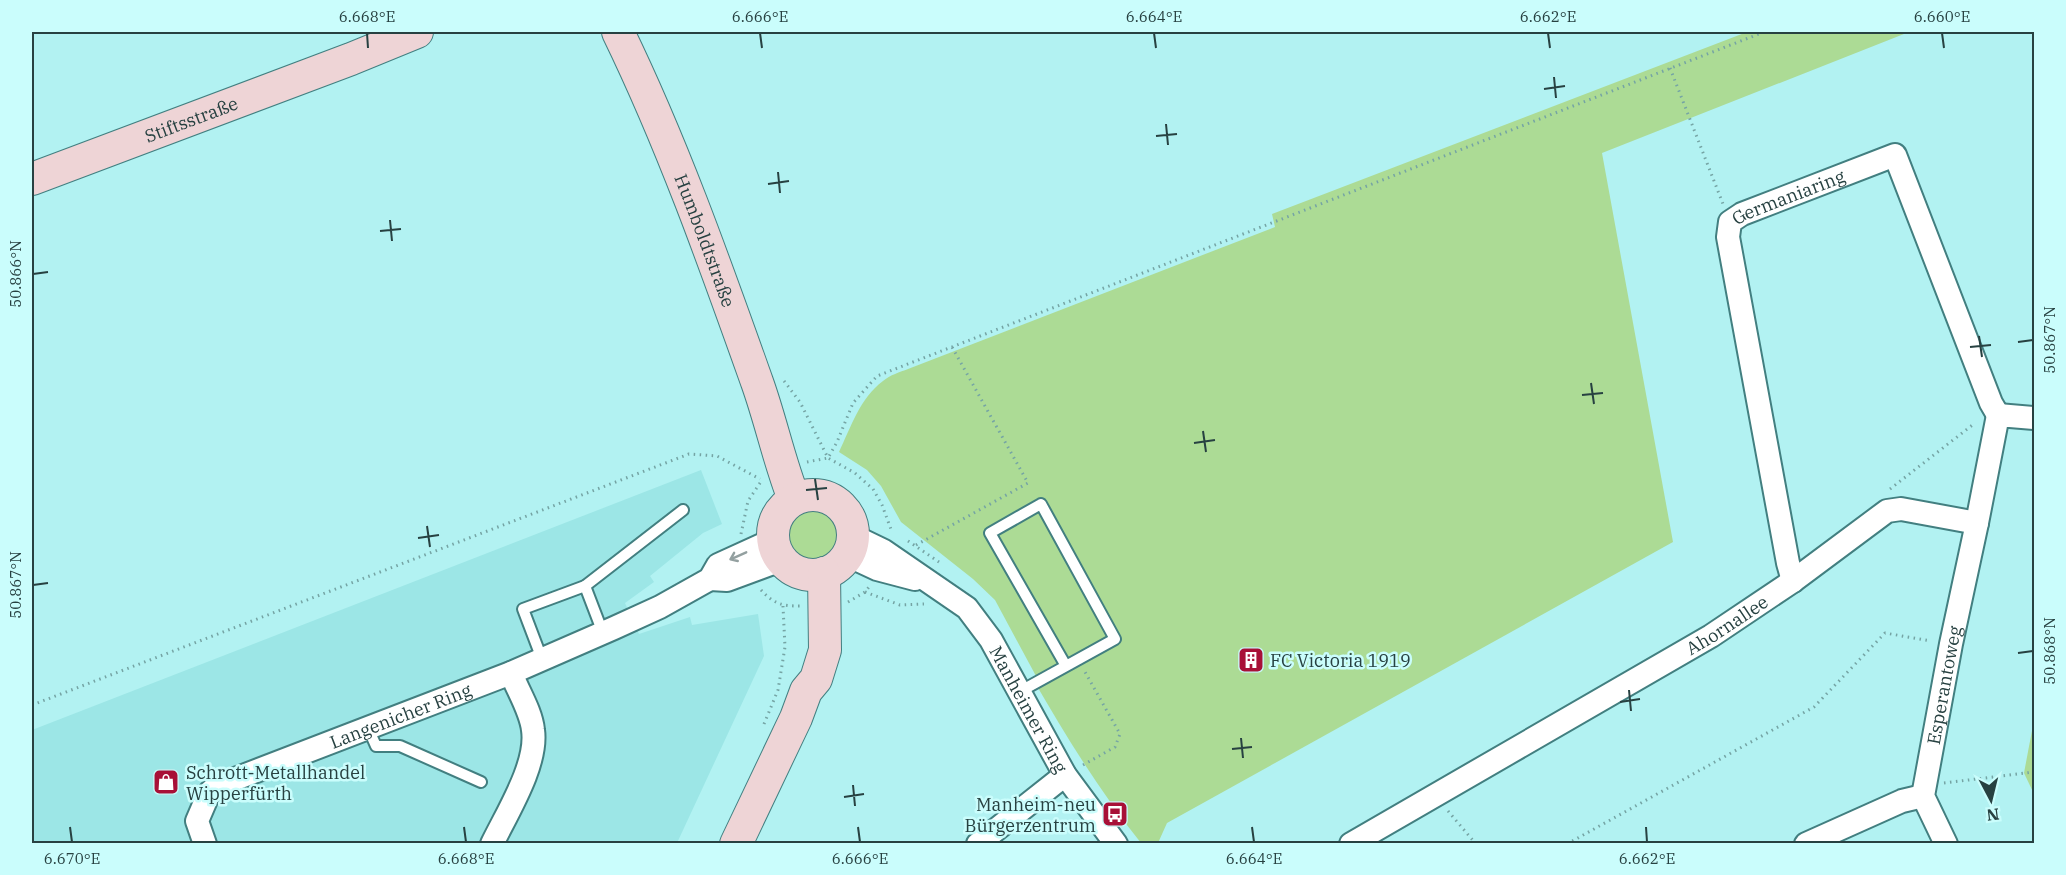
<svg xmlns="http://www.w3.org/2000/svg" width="2066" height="875" viewBox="0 0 2066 875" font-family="'IBM Plex Serif',serif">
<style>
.built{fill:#9ce6e6}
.green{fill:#acdb95}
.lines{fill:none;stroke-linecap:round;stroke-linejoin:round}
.lane-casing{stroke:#427f80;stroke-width:14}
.street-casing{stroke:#427f80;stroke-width:26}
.secondary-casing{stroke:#427f80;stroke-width:34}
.path{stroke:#75a4a4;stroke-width:3;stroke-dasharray:1.5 4.5;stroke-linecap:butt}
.lane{stroke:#fff;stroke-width:10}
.street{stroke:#fff;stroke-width:22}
.secondary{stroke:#eed4d6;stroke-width:32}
.oneway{stroke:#93a0a0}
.ticks{fill:none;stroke:#274141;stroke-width:2}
.labels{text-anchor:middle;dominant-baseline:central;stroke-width:5;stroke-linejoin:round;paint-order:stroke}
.street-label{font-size:18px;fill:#274141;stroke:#cafdfc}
.poi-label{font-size:18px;fill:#274141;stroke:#cafdfc;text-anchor:start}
.neatline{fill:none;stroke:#274141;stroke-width:2}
.ticks-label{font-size:15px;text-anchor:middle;fill:#274141}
</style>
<rect width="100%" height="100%" fill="#b2f2f2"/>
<!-- built -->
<path class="built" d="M 701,470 L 722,524 L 703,533 L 650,576 L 654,582 L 625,603 L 639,634 L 690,617 L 692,625 L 758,614 L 764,656 L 677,843 L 32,844 L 32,730 Z"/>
<!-- green -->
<g class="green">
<path d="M 1747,32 L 1909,32 L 1602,153 L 1673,542 L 1167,823 L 1158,843 L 1141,843 C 1101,793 1067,738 1034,681 L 1036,676 L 995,600 L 973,579 L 901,522 L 881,486 L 867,470 L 839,452 C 851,427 860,398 883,381 C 890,375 900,372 908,369 L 1275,227 L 1272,214 Z"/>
<circle cx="814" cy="535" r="27"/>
<path d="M 2034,720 L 2034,794 L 2024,773 Z"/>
</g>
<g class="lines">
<!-- lane casing -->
<g class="lane-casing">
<g id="lane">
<path d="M 585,586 L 683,510"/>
<path d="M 542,659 L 523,609 L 585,586 L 603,633"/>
<path d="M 1019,692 L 1115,639 L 1041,504 L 990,533 L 1066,666"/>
<path d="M 368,728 L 376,746 L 400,746 L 481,782"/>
</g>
</g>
<!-- street casing -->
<g class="street-casing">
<g id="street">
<path id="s1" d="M 853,536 L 884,551 L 967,608 L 991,640 L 1065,775 L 1116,844"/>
<path d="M 847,555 L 877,569 L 915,579"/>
<path d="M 710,579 L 727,580 L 781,560"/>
<path id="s2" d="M 1793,581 L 1788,563 L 1728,237 L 1730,222 L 1742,214 L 1895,155 L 1991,403 L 1998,415"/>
<path id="s3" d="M 205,844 L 197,821 L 209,793 L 217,786 L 511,673 L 614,628 L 660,607 L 710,579 L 718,565 L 773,540"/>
<path d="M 492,844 C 507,813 538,764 533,730 C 531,711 518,691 511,673"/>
<path d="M 978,844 L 1065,775"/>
<path id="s4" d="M 1351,844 L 1711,636 L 1793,581 L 1887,511 L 1901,509 L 1977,523 L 1998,415 L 2034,418"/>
<path d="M 1806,844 L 1902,801 L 1923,796"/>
<path id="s5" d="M 1946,844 L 1923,796 L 1951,644 L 1977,523"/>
</g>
</g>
<!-- secondary casing -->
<g class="secondary-casing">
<g id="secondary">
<path id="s6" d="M 618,32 C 673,145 715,264 757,382 C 771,421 779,461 794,499"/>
<path id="s7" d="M 32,179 L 351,59 L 417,32"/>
<circle cx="813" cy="535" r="40"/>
<path d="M 736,844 L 796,718 L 806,691 L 816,679 L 825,650 L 824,573"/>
</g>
</g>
<!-- path -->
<g class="path">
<path d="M 1670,68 L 1723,204"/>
<path d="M 784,381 L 800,402 L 828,458 L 855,473 L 873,489 L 882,505 L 892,532"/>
<path d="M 807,462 L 828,458 L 837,442 L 853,403 L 877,376 L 1764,32"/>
<path d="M 1890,489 L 1975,423"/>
<path d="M 741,534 L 748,501 L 762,480"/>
<path d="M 908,541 L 939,562"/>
<path d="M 916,545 L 1028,483 L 952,347"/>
<path d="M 761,590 C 774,604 782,606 800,606"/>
<path d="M 865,592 L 900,605 L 924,604"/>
<path d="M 848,602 L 865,592 L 869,587"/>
<path d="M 32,705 L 689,454 L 717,456 L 760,479"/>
<path d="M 764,724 L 778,690 L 785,647 L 783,606"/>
<path d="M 1083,765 L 1115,747 L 1120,734 L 1085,672"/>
<path d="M 1944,783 L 2034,772"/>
<path d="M 1448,811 L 1476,844"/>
<path d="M 1567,844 L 1814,707 L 1885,633 L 1931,641"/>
</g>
<!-- lane -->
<use href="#lane" class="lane"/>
<!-- street -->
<use href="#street" class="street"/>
<!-- secondary -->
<use href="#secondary" class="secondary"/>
</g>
<!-- one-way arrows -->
<defs><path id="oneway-shaft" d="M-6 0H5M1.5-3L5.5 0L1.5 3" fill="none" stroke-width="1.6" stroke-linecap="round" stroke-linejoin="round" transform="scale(1.5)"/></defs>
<use class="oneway" href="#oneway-shaft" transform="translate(738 556) rotate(156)"/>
<!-- ticks -->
<path class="ticks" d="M 367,33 L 368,48M 760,33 L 762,48M 1154,33 L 1156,48M 1548,33 L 1550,48M 1942,33 L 1944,48M 1554,77 L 1556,98M 1544,89 L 1565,86M 1166,124 L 1168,145M 1156,136 L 1177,134M 778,172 L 780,193M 768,184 L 789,181M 390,220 L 392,241M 380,231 L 401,229M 33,274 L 48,272M 1979,336 L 1982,357M 2018,342 L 2033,340M 1970,347 L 1991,345M 1591,383 L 1594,404M 1582,395 L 1603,393M 1203,431 L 1206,452M 1194,443 L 1215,440M 815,479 L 818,500M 806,490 L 827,488M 427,526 L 430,547M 418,538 L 439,535M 33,585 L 48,583M 2018,653 L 2033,651M 1629,690 L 1631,711M 1620,702 L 1640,699M 1241,738 L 1243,758M 1232,749 L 1252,747M 853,785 L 855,806M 844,797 L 864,794M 70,827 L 72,842M 464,827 L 466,842M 858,827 L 860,842M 1252,827 L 1254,842M 1646,827 L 1647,842"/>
<!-- icons -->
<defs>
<g id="building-square" transform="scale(1.35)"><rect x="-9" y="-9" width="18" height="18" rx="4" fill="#a81037" stroke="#cafdfc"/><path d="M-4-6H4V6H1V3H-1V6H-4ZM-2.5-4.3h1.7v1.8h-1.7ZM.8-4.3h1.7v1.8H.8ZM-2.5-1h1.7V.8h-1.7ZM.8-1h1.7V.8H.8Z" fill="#fff"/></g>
<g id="shop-square" transform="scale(1.35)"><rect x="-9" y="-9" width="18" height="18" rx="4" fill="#a81037" stroke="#cafdfc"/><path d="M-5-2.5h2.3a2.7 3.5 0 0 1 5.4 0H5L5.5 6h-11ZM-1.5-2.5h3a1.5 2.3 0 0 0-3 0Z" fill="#fff"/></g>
<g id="bus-square" transform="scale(1.35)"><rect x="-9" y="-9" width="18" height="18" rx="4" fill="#a81037" stroke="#cafdfc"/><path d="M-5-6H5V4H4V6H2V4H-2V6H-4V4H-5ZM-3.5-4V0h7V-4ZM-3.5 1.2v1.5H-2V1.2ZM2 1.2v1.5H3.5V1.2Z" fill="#fff"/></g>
</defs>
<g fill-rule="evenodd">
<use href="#building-square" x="1251" y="660"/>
<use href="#shop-square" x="166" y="782"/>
<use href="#bus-square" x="1115" y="814"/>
</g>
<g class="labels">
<!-- street labels -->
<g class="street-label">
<text stroke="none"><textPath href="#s7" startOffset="170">Stiftsstraße</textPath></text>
<text stroke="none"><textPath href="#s2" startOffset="429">Germaniaring</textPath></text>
<text stroke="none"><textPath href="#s6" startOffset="226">Humboldtstraße</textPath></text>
<text stroke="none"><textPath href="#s4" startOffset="435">Ahornallee</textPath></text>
<text stroke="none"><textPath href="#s5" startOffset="166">Esperantoweg</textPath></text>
<text stroke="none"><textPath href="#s1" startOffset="254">Manheimer Ring</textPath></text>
<text stroke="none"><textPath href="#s3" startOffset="262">Langenicher Ring</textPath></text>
</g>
<!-- poi labels -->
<g class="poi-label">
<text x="1270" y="660">FC Victoria 1919</text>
<text x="186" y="772">Schrott-Metallhandel<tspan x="186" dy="21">Wipperfürth</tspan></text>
<text x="1096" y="804" text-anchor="end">Manheim-neu<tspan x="1096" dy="21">Bürgerzentrum</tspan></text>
</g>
</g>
<!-- border -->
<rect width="2066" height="875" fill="none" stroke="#cafdfc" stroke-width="66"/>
<!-- north arrow -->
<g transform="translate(1991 800) rotate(173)" stroke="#cafdfc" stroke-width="4.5" paint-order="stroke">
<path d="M0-4.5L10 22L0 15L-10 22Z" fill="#274141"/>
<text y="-9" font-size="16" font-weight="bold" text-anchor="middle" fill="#274141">N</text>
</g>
<rect x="33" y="33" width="2000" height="809" class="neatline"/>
<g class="ticks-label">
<text x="367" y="22">6.668°E</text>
<text x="760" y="22">6.666°E</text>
<text x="1154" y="22">6.664°E</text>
<text x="1548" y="22">6.662°E</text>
<text x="1942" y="22">6.660°E</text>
<text transform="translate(16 274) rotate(-90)" y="5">50.866°N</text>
<text transform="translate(2050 340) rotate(-90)" y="5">50.867°N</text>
<text transform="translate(16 585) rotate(-90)" y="5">50.867°N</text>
<text transform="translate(2050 651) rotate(-90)" y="5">50.868°N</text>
<text x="72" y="864">6.670°E</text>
<text x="466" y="864">6.668°E</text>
<text x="860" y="864">6.666°E</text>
<text x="1254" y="864">6.664°E</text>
<text x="1647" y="864">6.662°E</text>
</g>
</svg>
